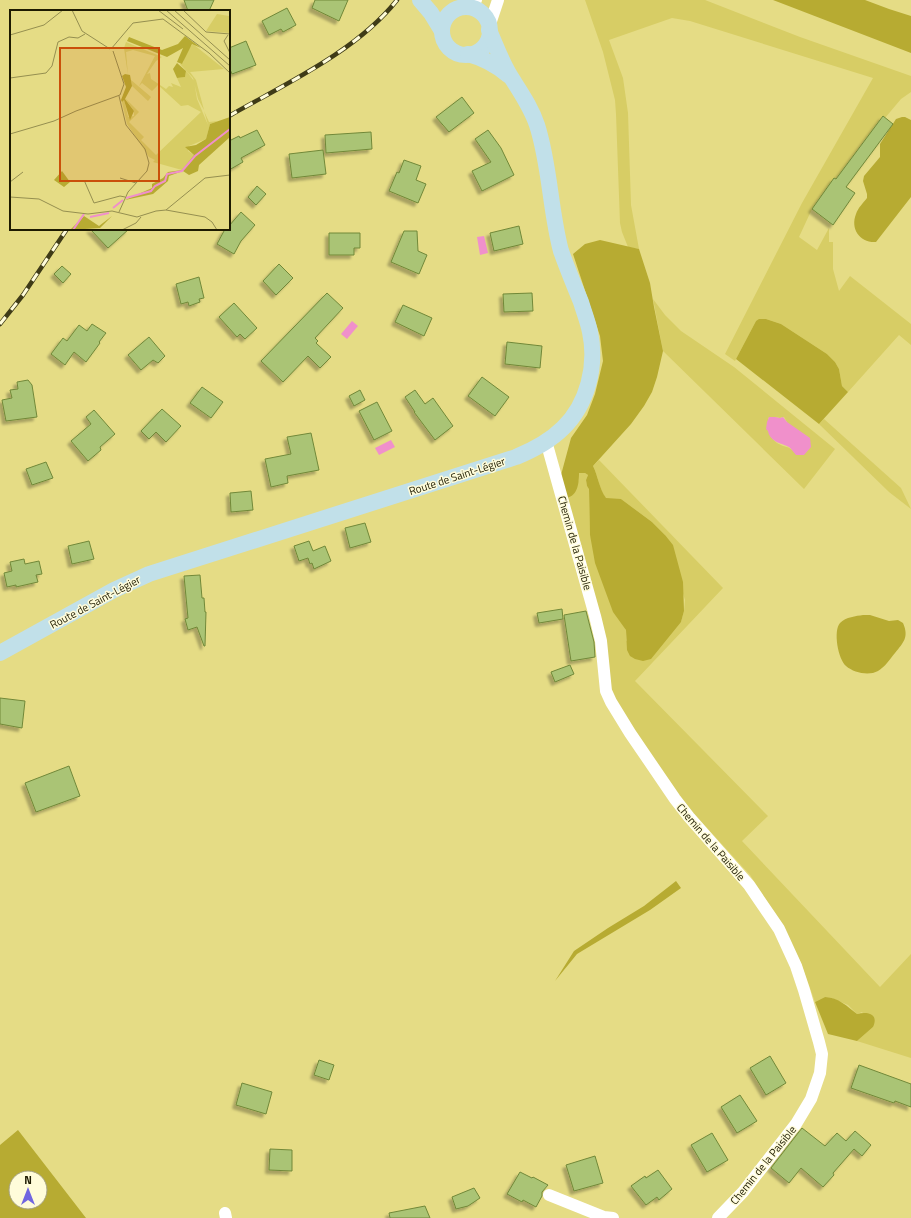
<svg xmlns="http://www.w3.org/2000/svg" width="911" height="1218" viewBox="0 0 911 1218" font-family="'Titillium Web',sans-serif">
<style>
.green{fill:#d7cd65;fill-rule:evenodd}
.forest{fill:#b7ab32;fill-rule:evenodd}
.water{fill:#f090cb}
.building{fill:#aac474;stroke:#718839;filter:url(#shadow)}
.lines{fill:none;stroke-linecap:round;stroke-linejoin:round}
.minor{stroke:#fff;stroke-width:12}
.secondary{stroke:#c1e0e9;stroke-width:16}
.rail-casing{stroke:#3f3b17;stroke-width:4.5}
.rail{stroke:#fffcda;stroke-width:3;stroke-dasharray:9;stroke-linecap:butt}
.labels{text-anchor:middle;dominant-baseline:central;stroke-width:3;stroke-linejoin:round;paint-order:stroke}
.street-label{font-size:11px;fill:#1e1b01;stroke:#fffcda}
.inset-river{fill:none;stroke:#f090cb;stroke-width:2}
.inset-road{fill:none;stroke:#958f50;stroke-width:1}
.view{fill:#ca500a;fill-opacity:0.15;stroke:#ca500a;stroke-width:2}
.inset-edge{fill:none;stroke:#1e1b01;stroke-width:2}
</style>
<defs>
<filter id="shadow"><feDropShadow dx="-3.5" dy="3.5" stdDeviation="1" flood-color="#0004"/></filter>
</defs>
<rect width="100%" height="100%" fill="#e5dc85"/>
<!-- green -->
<g class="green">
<path d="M 585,0 L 705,0 L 800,37 L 911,76 L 911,92 L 901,99 L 885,118 L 882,117 L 836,179 L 834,178 L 812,209 L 799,237 L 817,250 L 829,228 L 829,242 L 833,242 L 833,269 L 839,291 L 850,276 L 911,324 L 911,345 L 899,335 L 848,392 L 842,386 L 839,369 L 835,362 L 827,354 L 781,324 L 766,319 L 763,319 L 756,321 L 735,361 L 725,354 L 802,203 L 873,78 L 690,21 L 672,18 L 609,40 L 623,78 L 628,113 L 631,205 L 639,249 L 628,247 L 622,232 L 620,223 L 616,114 L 615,100 L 603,52 Z"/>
<path d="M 653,299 L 665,315 L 681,331 L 734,367 L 835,449 L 804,489 L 663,351 ZM 769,417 L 775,417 L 780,418 L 782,417 L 784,417 L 787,422 L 792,450 C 789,447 787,447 783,446 C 769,440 768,432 768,419 Z"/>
<path d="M 824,419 L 901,488 L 911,509 L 889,492 L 819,424 Z"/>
<path d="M 599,460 L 723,588 L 635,681 L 768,816 L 742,841 L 880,987 L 911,954 L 911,1058 L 857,1041 L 873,1027 L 862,1012 L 857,1014 L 848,1005 L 829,997 L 825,997 L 815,1002 L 801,963 L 783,926 L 750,875 L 686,805 L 632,732 L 613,696 L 567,498 L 570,497 L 579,480 L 579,473 L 585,473 L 588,475 L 586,480 L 587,486 L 589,488 L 590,535 L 626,630 L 626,641 L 681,622 L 684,611 L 685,600 L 665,535 L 652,522 L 621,499 L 606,499 C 599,488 598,476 593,466 Z"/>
</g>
<!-- forest -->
<g class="forest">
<path d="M 773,0 L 865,0 L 889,9 L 911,16 L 911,53 Z"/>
<path d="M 902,117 L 905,117 L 911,120 L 911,197 L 876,242 C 860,243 850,229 856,214 C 858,208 863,203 867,198 L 867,194 L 863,181 L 864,176 L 880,157 L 880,144 L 896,119 Z"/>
<path d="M 600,240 L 639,249 L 650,283 L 654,307 L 663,351 L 657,377 L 652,392 L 644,406 L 631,424 L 593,466 C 598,476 599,488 606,498 L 621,499 L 652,522 L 665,535 L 673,545 L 683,582 L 684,611 L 681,622 L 651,659 L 643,661 L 635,659 L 630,656 L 627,650 L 626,630 L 613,612 L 595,563 L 590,535 L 589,489 L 587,486 L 586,480 L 588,475 L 585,473 L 579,473 C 579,483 578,495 567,498 L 561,475 L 571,438 L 587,415 L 595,394 L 603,361 L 600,336 L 573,254 L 585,244 Z"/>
<path d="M 759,319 L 766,319 L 781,324 L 827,354 L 835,362 L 839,369 L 842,386 L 848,392 L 819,424 L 736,359 L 756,321 Z"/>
<path d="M 863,615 L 870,615 L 889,621 L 898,620 L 903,623 C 909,637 904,642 895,653 C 890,659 885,667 878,671 C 869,676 854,673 846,666 C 838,659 833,631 840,623 C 846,617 856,616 863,615 Z"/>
<path d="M 676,881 L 681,888 L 650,910 L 577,954 L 555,981 L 574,951 L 608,928 L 644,906 Z"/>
<path d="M 825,997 C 838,997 848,1007 857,1014 C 868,1011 879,1014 873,1027 L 857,1041 L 828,1034 L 815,1002 Z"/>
<path d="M 18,1130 L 86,1218 L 0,1218 L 0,1145 ZM 16,1178 L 40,1178 L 40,1202 L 16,1202 Z"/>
</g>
<!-- water -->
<g class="water">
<path d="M 484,236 L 488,253 L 480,255 L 477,237 Z"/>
<path d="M 352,321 L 358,326 L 347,339 L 341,334 Z"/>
<path d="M 769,417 L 775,417 L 780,418 L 783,417 L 787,422 L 810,438 L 811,447 L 804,455 L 796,455 C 793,452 792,449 789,447 C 781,443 770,442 768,431 L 766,429 L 767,422 Z"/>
<path d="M 391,440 L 395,447 L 379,455 L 375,448 Z"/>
</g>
<!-- building -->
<g class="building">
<path d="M 184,0 L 214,0 L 209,11 L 188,11 Z"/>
<path d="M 315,0 L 348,0 L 339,21 L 312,8 Z"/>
<path d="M 287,8 L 296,25 L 283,32 L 281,29 L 269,35 L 262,21 Z"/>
<path d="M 246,41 L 256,65 L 232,74 L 229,67 L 229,48 Z"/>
<path d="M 462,97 L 474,113 L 449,132 L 436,117 Z"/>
<path d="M 883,116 L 893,124 L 846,187 L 855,193 L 833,225 L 812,209 L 834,178 L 836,179 Z"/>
<path d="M 257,130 L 265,145 L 241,158 L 243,162 L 229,170 L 229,141 L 239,136 L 240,138 Z"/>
<path d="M 488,130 L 501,148 L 514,175 L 482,191 L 472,171 L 491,162 L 475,139 Z"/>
<path d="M 371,132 L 372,149 L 326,153 L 325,135 Z"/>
<path d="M 323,150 L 326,174 L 292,178 L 289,154 Z"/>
<path d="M 404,160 L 421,166 L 416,180 L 426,184 L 418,203 L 389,191 L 397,172 L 399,173 Z"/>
<path d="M 257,186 L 266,194 L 256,205 L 248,197 Z"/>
<path d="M 241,212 L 255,225 L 241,241 L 234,254 L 217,244 L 224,231 L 226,229 L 229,229 L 229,226 Z"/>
<path d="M 519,226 L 523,244 L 494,251 L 490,233 Z"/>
<path d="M 90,229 L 129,229 L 108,248 Z"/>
<path d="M 404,231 L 417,231 L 418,251 L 427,255 L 419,274 L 391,262 Z"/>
<path d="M 329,233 L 360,233 L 360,248 L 354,248 L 354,255 L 329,255 Z"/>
<path d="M 279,264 L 293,278 L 276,295 L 263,281 Z"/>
<path d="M 62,266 L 71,274 L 63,283 L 54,274 Z"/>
<path d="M 199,277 L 204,298 L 199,299 L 200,302 L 189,306 L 188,302 L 181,304 L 176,284 Z"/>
<path d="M 327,293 L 343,308 L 315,338 L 318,341 L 316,343 L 331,357 L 320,368 L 308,356 L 283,382 L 261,361 Z"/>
<path d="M 532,293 L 533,311 L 504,312 L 503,294 Z"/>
<path d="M 234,303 L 257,328 L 245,339 L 240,334 L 237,337 L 219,317 Z"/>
<path d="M 403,305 L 432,318 L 424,336 L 395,322 Z"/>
<path d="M 92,324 L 106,333 L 99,342 L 100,343 L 86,362 L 74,352 L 65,365 L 51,354 L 63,338 L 67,341 L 79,325 L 87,331 Z"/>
<path d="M 149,337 L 165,356 L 158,363 L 153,360 L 141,370 L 128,355 Z"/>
<path d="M 507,342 L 542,346 L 540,368 L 505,364 Z"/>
<path d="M 482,377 L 509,397 L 495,416 L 468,396 Z"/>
<path d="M 28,380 L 32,385 L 37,417 L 6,421 L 2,400 L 12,398 L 10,390 L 18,389 L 17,382 Z"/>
<path d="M 202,387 L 223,402 L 211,418 L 190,403 Z"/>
<path d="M 360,390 L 365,400 L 354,406 L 349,396 Z"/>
<path d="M 415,390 L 425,404 L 433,398 L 453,426 L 435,440 L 414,412 L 415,412 L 405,397 Z"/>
<path d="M 377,402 L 392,431 L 374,440 L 359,411 Z"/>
<path d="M 162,409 L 181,426 L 166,442 L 156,432 L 149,439 L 141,431 Z"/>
<path d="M 94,410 L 115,434 L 100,447 L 101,450 L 88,461 L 71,441 L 91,424 L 86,417 Z"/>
<path d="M 311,433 L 319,470 L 287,476 L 288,483 L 271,487 L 265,459 L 291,454 L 287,437 Z"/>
<path d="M 46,462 L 53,478 L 32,485 L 26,469 Z"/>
<path d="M 251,491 L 253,510 L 231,512 L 230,493 Z"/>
<path d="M 365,523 L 371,542 L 350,548 L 345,528 Z"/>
<path d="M 89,541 L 94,559 L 72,564 L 68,546 Z"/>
<path d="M 309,541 L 313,551 L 325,546 L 331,561 L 314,569 L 312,563 L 310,564 L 308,558 L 299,561 L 294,546 Z"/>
<path d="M 24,559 L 25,564 L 39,561 L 42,574 L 36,575 L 38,582 L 16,587 L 16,585 L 7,587 L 4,573 L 12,571 L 10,562 Z"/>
<path d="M 200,575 L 202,598 L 204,598 L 205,612 L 206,612 L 205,646 L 204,646 L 197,627 L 188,630 L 185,619 L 188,618 L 184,576 Z"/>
<path d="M 562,609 L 563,619 L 539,623 L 537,613 Z"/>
<path d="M 586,611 L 594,642 L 595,657 L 571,661 L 564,615 Z"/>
<path d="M 570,665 L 574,674 L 555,682 L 551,672 Z"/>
<path d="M 0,698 L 25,701 L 22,728 L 0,724 Z"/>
<path d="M 69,766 L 80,796 L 36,812 L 25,783 Z"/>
<path d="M 770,1056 L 786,1083 L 766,1095 L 750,1068 Z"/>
<path d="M 319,1060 L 334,1065 L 329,1080 L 314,1075 Z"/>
<path d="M 859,1065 L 911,1084 L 911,1107 L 895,1101 L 894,1103 L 851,1088 Z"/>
<path d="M 242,1083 L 272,1092 L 266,1114 L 236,1105 Z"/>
<path d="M 740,1095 L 757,1121 L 737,1133 L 721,1107 Z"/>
<path d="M 802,1128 L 825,1146 L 837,1133 L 846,1141 L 855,1131 L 871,1145 L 862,1156 L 854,1149 L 833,1173 L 834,1175 L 823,1187 L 801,1168 L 789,1183 L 771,1168 Z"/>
<path d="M 712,1133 L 728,1160 L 707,1172 L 691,1145 Z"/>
<path d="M 270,1149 L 292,1150 L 292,1171 L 269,1170 Z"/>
<path d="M 595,1156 L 603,1183 L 574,1191 L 566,1165 Z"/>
<path d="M 658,1170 L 672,1189 L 659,1200 L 657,1197 L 646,1205 L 631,1186 L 645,1176 L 646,1178 Z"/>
<path d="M 520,1172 L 532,1178 L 533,1177 L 548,1185 L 542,1192 L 542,1196 L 536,1207 L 523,1200 L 522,1202 L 507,1194 Z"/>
<path d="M 474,1188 L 480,1198 L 468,1206 L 456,1209 L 452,1197 Z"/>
<path d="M 425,1206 L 430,1218 L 390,1218 L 389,1213 Z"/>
</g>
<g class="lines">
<!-- minor -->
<g class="minor">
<path d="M 466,7 L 476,0"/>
<path d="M 489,27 L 498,0"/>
<path d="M 546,441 L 595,616 L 601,641 L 606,691 L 611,702 L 630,733 L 675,799 L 689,817 L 749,885 L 779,929 L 796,966 L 804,990 L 819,1042 L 822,1054 L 820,1073 L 811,1099 L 796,1124 L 743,1192 L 718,1218"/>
<path d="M 549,1195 L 604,1217 L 613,1218"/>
<path d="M 225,1213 L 226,1218"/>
</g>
<!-- secondary -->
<g class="secondary">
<path d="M 420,0 L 431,13 L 442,31"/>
<circle cx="466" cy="31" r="24"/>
<path d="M 468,54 C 483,58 496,65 508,75"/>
<path d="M 0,653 L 114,590 L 149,574 L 516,457 C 533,450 550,441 563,428 C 588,404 597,365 590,332 C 588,322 584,312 581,302 C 574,285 567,268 561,251 C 550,210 550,165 537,125 C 531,107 521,93 511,77 C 502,63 496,46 489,30"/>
</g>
<!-- rail casing -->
<g class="rail-casing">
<g id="rail">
<path d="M 229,116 C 285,84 357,51 397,0"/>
<path d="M 0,324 L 23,295 L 67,229"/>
</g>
</g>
<!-- rail -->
<use href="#rail" class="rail"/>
</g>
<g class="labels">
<!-- street labels -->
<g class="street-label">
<text transform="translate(457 476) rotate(-18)">Route de Saint-Légier</text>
<text transform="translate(575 543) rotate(74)">Chemin de la Paisible</text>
<text transform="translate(95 602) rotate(-28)">Route de Saint-Légier</text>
<text transform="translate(711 842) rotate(49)">Chemin de la Paisible</text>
<text transform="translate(763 1165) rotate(-51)">Chemin de la Paisible</text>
</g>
</g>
<!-- overview -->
<g transform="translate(10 10)">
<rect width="220" height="220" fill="#e5dc85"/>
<path d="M 207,4 L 219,6 L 220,23 L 196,21 ZM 116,32 L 152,47 L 146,51 L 137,64 L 140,63 L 141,69 L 156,79 L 159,76 L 163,77 L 161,73 L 171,77 L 167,68 L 175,67 L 176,61 L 178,63 L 184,71 L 187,89 L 198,115 L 194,101 L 199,112 L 208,111 L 200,114 L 196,129 L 179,136 L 178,141 L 184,145 L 172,160 L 143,152 L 145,150 L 139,147 L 117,114 L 112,92 L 114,89 L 118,107 L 124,106 L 124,101 L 115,88 L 129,102 L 119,112 L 134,127 L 131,130 L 146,145 L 191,102 L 178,95 L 171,96 L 148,75 L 142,81 L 132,73 L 129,76 L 145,46 L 123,40 L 116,42 L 118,65 L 114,38 ZM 183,34 L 214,59 L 180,62 L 186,70 L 194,100 L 188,89 L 183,68 L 170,54 L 173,53 L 176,42 ZM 121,70 L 141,87 L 138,91 L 122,76 Z" fill="#d7cd65"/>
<path d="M 175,26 L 191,38 L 182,34 L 172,54 L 167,52 L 173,38 L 157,47 L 117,31 L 119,27 L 152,40 L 168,34 ZM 167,53 L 176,61 L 175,67 L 167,68 L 163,59 ZM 115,64 L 120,65 L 122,76 L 115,89 L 124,101 L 120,110 L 114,90 L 112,92 L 111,90 L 116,77 L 112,66 ZM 220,107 L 220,127 L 189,155 L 188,161 L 179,165 L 173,161 L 159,166 L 158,171 L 143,184 L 115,190 L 142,178 L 142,174 L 153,168 L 158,162 L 172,160 L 184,145 L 175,137 L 186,135 L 196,129 L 200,114 ZM 52,161 L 60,172 L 54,177 L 44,170 ZM 74,206 L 89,216 L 102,206 L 90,218 L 60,220 Z" fill="#b7ab32"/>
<path class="inset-river" d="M 116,188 L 141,181 L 145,176 L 155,171 L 157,164 L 172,161 L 185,146 L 220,119M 103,198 L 113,190M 80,207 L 99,203M 63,220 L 74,204"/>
<path class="inset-road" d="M 62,0 L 72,21 L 100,39M 148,0 L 173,19M 156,0 L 220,56M 164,0 L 220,50M 173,0 L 196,22 L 220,24M 0,25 L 34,15 L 53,0M 218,25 L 214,31 L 220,43M 101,39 L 123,13 L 153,9 L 199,43 L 220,63M 0,68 L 36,63 L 42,56 L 48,32 L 59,27 L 68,28 L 75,24M 0,124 L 44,111 L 66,101 L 110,85 L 114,74 L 103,41M 110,168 L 126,173M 74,170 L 84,193 L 110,186 L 115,187M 0,172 L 13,162M 0,187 L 29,189 L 53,201 L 78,204 L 102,201 L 127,207 L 146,201 L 156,200 L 195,207 L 202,212 L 207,220M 156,200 L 195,168 L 220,165M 109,202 L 118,182 L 137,161 L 139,153 L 135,139 L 116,115 L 109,86M 112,220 L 126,213 L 131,207"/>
<path class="view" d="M 50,38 L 149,38 L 149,171 L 50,171 Z"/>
<rect width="220" height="220" class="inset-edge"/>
</g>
<!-- north arrow -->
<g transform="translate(28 1190)"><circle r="19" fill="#fffcda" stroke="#a5a283"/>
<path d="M0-3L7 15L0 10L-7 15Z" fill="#7166e0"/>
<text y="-6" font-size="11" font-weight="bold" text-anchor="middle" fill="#1e1b01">N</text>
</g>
</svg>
